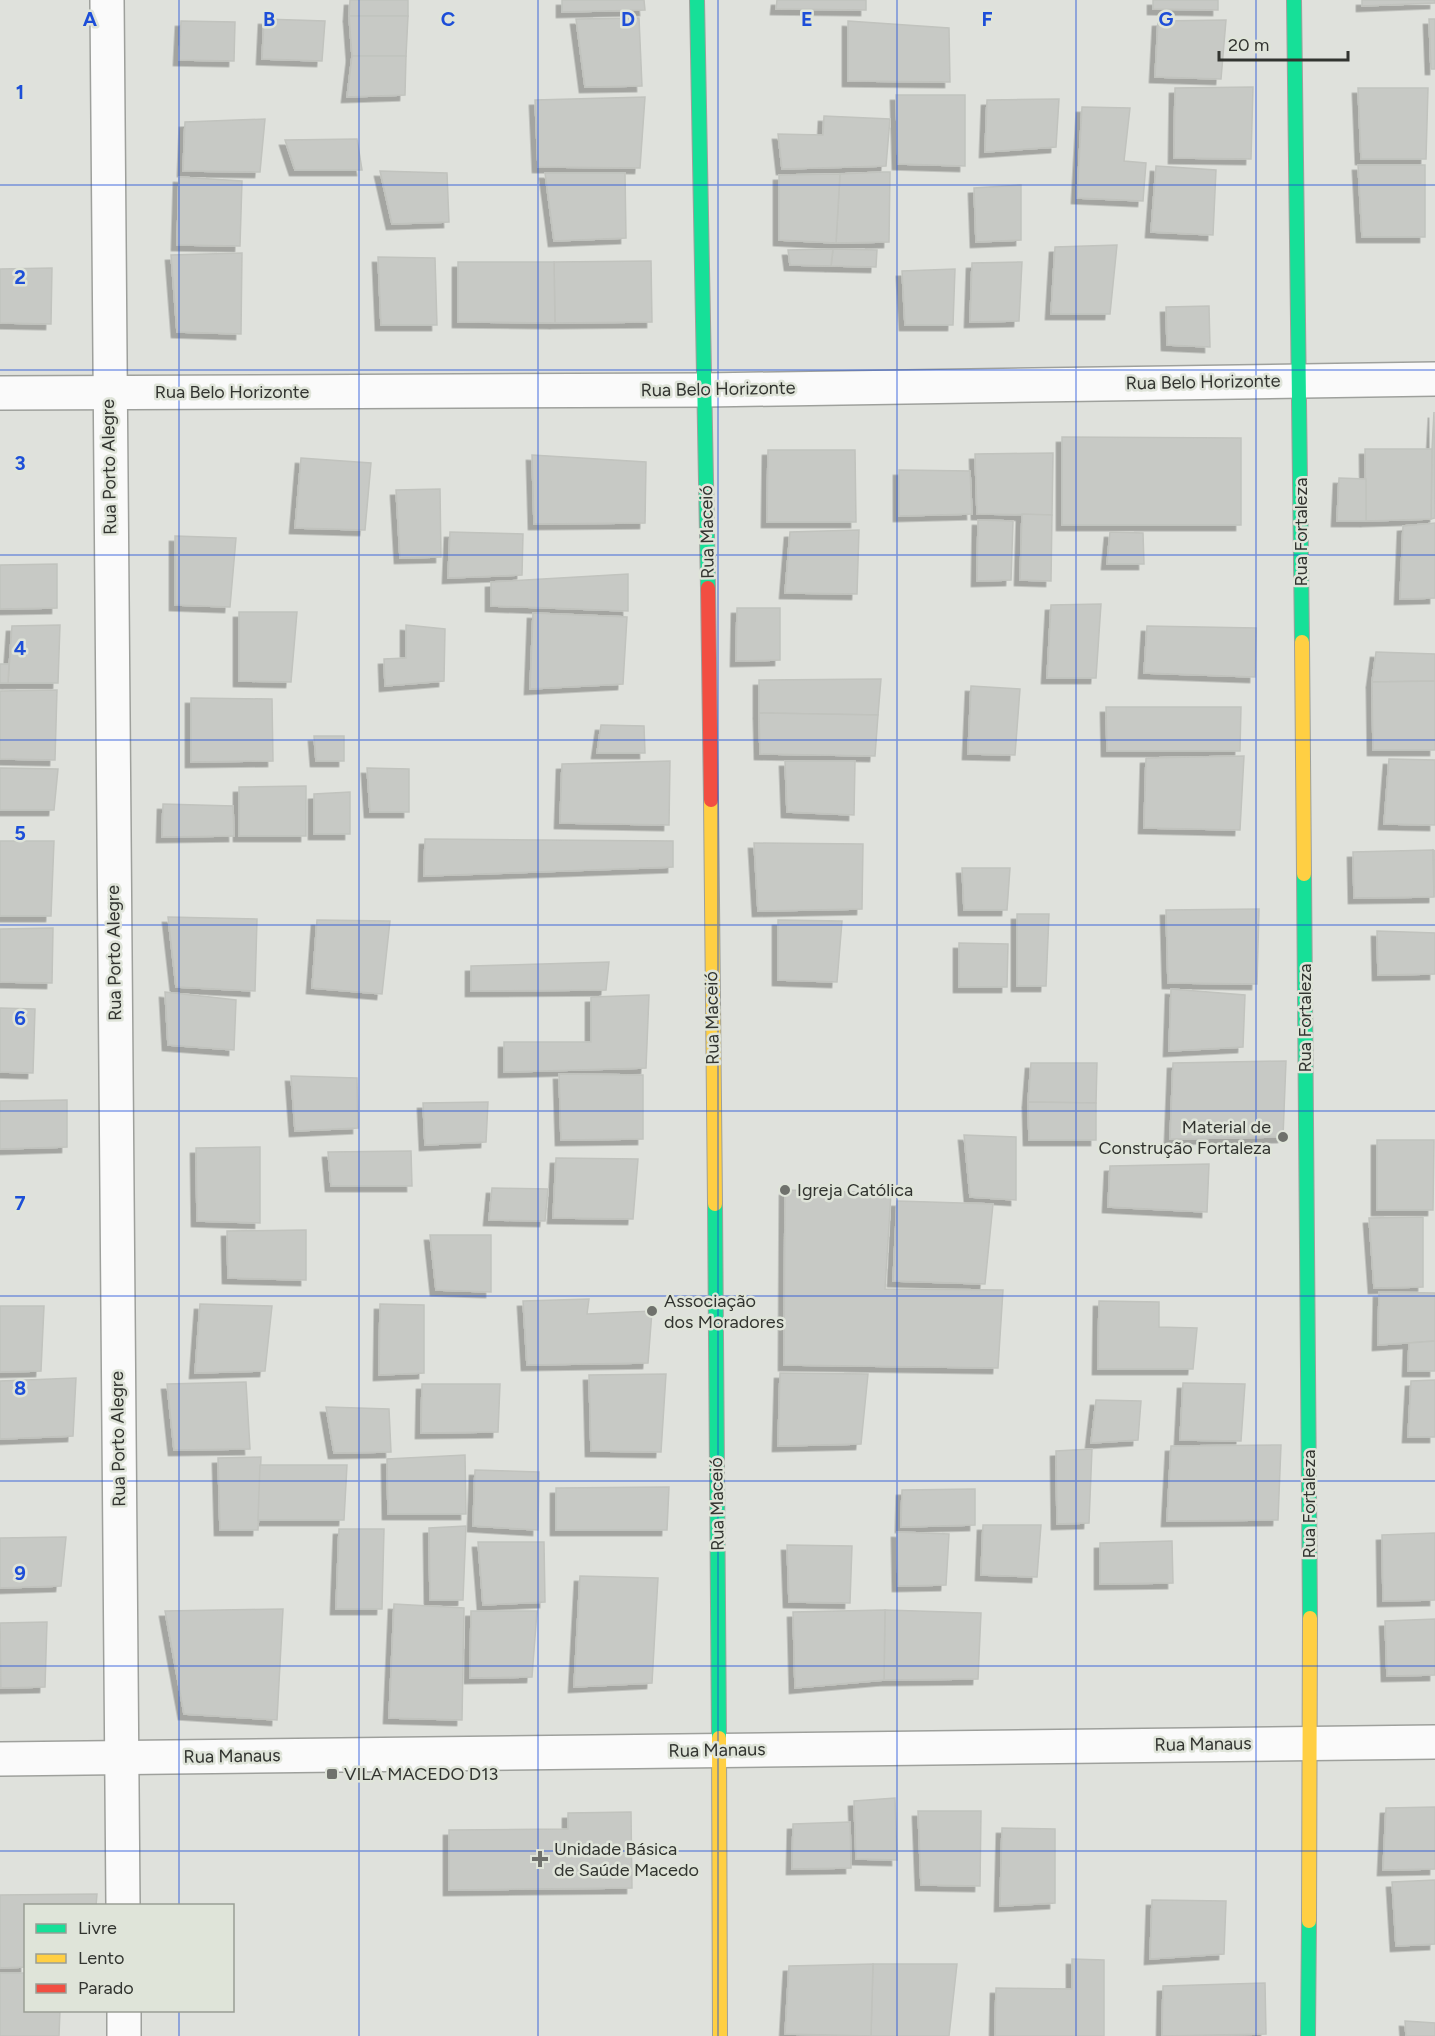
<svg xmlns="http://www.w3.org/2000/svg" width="1435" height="2036" viewBox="0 0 1435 2036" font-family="Figtree,sans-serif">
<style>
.building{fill:#c7c9c5;stroke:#c1c3be;stroke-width:1.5;filter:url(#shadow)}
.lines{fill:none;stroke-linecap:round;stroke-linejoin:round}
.street-casing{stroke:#9ea09c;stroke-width:36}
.fast-casing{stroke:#9ea09c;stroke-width:16}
.slow-casing{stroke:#9ea09c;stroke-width:16}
.jam-casing{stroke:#9ea09c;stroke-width:16}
.street{stroke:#fafafa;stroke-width:33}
.fast{stroke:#16e098;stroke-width:14}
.slow{stroke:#ffcf43;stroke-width:14}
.jam{stroke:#f24e42;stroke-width:14}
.grid{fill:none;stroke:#1d4ed8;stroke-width:1.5;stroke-opacity:0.55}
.poi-dot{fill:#6f716c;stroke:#dfe4d9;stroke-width:2}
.labels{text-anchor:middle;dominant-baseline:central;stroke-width:5;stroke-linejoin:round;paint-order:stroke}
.street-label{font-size:18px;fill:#323430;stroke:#dfe4d9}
.poi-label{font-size:18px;fill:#323430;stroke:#dfe4d9;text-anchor:start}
.grid-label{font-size:20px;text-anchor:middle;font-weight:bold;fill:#1d4ed8;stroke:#dfe4d9;stroke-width:5;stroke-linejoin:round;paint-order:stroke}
</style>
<defs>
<filter id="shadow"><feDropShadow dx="-5.5" dy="5.5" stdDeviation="0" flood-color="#0004"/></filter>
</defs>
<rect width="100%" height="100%" fill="#dfe1dc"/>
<!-- building -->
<g class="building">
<path d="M 350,0 L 408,0 L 408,16 L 349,16 Z"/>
<path d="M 562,0 L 644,0 L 645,10 L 562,12 Z"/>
<path d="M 777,0 L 866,0 L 866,10 L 776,9 Z"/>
<path d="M 1153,0 L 1218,0 L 1218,10 L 1153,9 Z"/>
<path d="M 1362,0 L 1435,0 L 1435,3 L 1362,6 Z"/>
<path d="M 349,16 L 408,16 L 406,56 L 352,56 Z"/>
<path d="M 639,18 L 642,86 L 585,87 L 576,19 Z"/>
<path d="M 264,19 L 325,21 L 322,61 L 262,59 Z"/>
<path d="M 1429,19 L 1435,19 L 1435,69 L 1431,69 Z"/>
<path d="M 1226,20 L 1221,79 L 1155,77 L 1158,21 Z"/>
<path d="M 181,21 L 235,22 L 234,61 L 179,60 Z"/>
<path d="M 848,21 L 949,28 L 950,82 L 848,81 Z"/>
<path d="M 352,56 L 406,56 L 405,95 L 347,97 Z"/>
<path d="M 1253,87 L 1251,159 L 1174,158 L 1175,88 Z"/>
<path d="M 1358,88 L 1428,88 L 1426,159 L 1361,159 Z"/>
<path d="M 896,95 L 965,95 L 965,166 L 898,164 Z"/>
<path d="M 645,97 L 640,168 L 538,167 L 535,100 Z"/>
<path d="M 1059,99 L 1056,147 L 985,152 L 987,100 Z"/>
<path d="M 1082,107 L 1130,108 L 1124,161 L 1146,163 L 1143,201 L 1077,198 Z"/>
<path d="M 824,116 L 890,119 L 886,166 L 782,169 L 778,134 L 823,135 Z"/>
<path d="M 265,119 L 260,172 L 183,171 L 185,122 Z"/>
<path d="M 357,139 L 362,170 L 295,170 L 285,140 Z"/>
<path d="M 1358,165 L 1425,165 L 1425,237 L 1362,237 Z"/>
<path d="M 1156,166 L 1216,170 L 1213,235 L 1151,232 Z"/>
<path d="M 380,171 L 447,173 L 449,222 L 392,224 Z"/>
<path d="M 883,172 L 890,172 L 889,242 L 836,243 L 840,174 Z"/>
<path d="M 545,173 L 625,173 L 626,238 L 554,241 Z"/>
<path d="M 840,174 L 836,243 L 779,240 L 779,175 Z"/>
<path d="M 179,177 L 242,181 L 240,246 L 177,245 Z"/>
<path d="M 1021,185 L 1021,240 L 976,242 L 974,188 Z"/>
<path d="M 1117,245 L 1110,314 L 1051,314 L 1055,247 Z"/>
<path d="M 833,249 L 877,250 L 876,267 L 831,266 Z"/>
<path d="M 833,249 L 831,266 L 790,265 L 788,250 Z"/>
<path d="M 242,253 L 241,334 L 177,332 L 171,255 Z"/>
<path d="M 378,257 L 435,258 L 437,325 L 381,325 Z"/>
<path d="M 651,261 L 652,322 L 555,323 L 554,262 Z"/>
<path d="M 458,262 L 554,262 L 555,323 L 458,322 Z"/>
<path d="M 1022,262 L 1019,321 L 970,322 L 972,263 Z"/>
<path d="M 52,268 L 51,324 L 0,323 L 0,269 Z"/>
<path d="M 955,269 L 953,325 L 905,325 L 902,271 Z"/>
<path d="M 1209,306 L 1210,347 L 1167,345 L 1166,307 Z"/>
<path d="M 1434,412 L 1435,518 L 1431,519 L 1432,449 Z"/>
<path d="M 1062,437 L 1241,438 L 1241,525 L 1062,525 Z"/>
<path d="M 1365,449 L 1432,449 L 1431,519 L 1366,521 Z"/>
<path d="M 768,450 L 855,450 L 856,522 L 767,522 Z"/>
<path d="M 1053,453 L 1052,515 L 977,514 L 975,454 Z"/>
<path d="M 532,455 L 646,462 L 645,523 L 534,524 Z"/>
<path d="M 301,458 L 371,463 L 365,530 L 295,528 Z"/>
<path d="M 899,470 L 970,471 L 972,514 L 899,516 Z"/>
<path d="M 1339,478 L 1366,479 L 1366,521 L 1337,521 Z"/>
<path d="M 440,489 L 441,557 L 400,558 L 396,490 Z"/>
<path d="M 1022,514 L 1052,515 L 1051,581 L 1020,580 Z"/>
<path d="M 978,520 L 1013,521 L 1011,580 L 977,581 Z"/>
<path d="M 1435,523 L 1435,598 L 1400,599 L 1403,526 Z"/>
<path d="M 859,530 L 857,594 L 785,593 L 790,532 Z"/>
<path d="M 450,532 L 523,534 L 522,575 L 448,578 Z"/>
<path d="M 1110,532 L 1143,533 L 1144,564 L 1107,564 Z"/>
<path d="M 175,536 L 236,538 L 230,607 L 175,605 Z"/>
<path d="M 57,564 L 57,608 L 0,609 L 0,565 Z"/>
<path d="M 628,574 L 628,611 L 491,606 L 491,582 Z"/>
<path d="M 1101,604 L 1096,678 L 1047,678 L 1051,605 Z"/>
<path d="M 737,608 L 780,608 L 780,660 L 736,661 Z"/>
<path d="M 239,612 L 297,612 L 291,682 L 239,681 Z"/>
<path d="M 533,613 L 627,617 L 623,684 L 530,689 Z"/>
<path d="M 60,625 L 58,683 L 8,683 L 12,626 Z"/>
<path d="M 406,625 L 445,629 L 444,681 L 385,686 L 384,659 L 406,658 Z"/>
<path d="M 1147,626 L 1256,628 L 1255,677 L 1144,673 Z"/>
<path d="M 1376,652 L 1435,654 L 1435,681 L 1372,682 Z"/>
<path d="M 0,664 L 9,664 L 8,683 L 0,683 Z"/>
<path d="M 881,679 L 878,715 L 759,713 L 759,680 Z"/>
<path d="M 1435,681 L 1435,750 L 1373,750 L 1372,682 Z"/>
<path d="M 971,686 L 1020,689 L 1015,755 L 968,754 Z"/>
<path d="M 57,690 L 55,760 L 0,759 L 0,691 Z"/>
<path d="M 191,698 L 272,699 L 273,761 L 191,762 Z"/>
<path d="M 1106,707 L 1241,707 L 1240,751 L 1107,751 Z"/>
<path d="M 759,713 L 878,715 L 875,756 L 760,754 Z"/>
<path d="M 601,725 L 644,726 L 645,753 L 597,753 Z"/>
<path d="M 314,736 L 344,736 L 344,761 L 316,761 Z"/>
<path d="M 1244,756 L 1240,830 L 1144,828 L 1146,758 Z"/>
<path d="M 1389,759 L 1435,760 L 1435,825 L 1384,824 Z"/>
<path d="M 670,761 L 669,825 L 560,823 L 562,764 Z"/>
<path d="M 785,761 L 855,761 L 854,815 L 787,812 Z"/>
<path d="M 0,768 L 58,769 L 54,810 L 0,810 Z"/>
<path d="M 367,768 L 409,769 L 409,812 L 370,812 Z"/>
<path d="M 306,786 L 306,836 L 239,836 L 239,787 Z"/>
<path d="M 350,792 L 350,834 L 314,834 L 314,794 Z"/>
<path d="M 163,804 L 233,806 L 234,836 L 162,837 Z"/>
<path d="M 425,839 L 673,841 L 673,867 L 424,876 Z"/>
<path d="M 0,841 L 54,841 L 51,916 L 0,916 Z"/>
<path d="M 754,843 L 863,844 L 862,909 L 758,911 Z"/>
<path d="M 1433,850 L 1434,897 L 1354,898 L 1353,852 Z"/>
<path d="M 1433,850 L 1435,851 L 1434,897 Z"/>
<path d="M 962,868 L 1010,868 L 1007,910 L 964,910 Z"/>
<path d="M 1259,909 L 1257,984 L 1168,983 L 1166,910 Z"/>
<path d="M 1017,914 L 1049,914 L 1046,986 L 1017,986 Z"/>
<path d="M 168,917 L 257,919 L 255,991 L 176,987 Z"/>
<path d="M 317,920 L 390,921 L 382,994 L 312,988 Z"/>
<path d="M 778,920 L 842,921 L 837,982 L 778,980 Z"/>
<path d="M 53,928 L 52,983 L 0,982 L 0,929 Z"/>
<path d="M 1377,931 L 1435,933 L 1435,974 L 1378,975 Z"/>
<path d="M 959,943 L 1008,944 L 1007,987 L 959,987 Z"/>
<path d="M 609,962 L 606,990 L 471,991 L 471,966 Z"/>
<path d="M 1171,989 L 1245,995 L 1243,1047 L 1169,1051 Z"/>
<path d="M 165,992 L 236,1000 L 234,1050 L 168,1045 Z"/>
<path d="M 649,995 L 646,1068 L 504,1072 L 504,1042 L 591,1042 L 591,997 Z"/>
<path d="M 0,1008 L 35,1009 L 33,1073 L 0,1072 Z"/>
<path d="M 1286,1061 L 1283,1137 L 1170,1139 L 1173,1063 Z"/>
<path d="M 1031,1063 L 1097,1063 L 1096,1103 L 1028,1102 Z"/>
<path d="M 559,1074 L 643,1075 L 643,1139 L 561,1140 Z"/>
<path d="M 291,1076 L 357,1078 L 358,1128 L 295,1131 Z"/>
<path d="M 67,1100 L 67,1147 L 0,1149 L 0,1101 Z"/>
<path d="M 488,1102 L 486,1142 L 425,1145 L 423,1103 Z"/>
<path d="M 1028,1102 L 1096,1103 L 1096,1140 L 1029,1140 Z"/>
<path d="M 964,1135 L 1016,1137 L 1016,1200 L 970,1197 Z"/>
<path d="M 1377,1140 L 1434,1140 L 1433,1210 L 1377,1210 Z"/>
<path d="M 260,1147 L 260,1223 L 197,1221 L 196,1148 Z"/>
<path d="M 411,1151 L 412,1186 L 331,1186 L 328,1152 Z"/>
<path d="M 556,1158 L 638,1159 L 633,1219 L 553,1218 Z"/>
<path d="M 1209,1164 L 1207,1212 L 1108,1207 L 1110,1166 Z"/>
<path d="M 492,1188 L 548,1189 L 545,1221 L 489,1220 Z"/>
<path d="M 785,1190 L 891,1193 L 885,1289 L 1003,1290 L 998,1368 L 784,1365 Z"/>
<path d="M 897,1201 L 993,1204 L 985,1284 L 893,1281 Z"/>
<path d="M 1423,1217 L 1423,1287 L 1374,1288 L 1369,1218 Z"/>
<path d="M 306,1230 L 306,1280 L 228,1278 L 227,1231 Z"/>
<path d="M 430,1235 L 491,1235 L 491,1292 L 436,1290 Z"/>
<path d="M 1379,1292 L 1435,1293 L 1435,1341 L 1378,1345 Z"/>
<path d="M 589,1299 L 587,1314 L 652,1311 L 648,1363 L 527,1365 L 523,1301 Z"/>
<path d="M 1099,1301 L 1159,1302 L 1159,1327 L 1197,1328 L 1193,1369 L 1098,1369 Z"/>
<path d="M 200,1304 L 272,1306 L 265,1371 L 195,1373 Z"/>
<path d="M 380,1304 L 424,1305 L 424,1373 L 379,1375 Z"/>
<path d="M 0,1306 L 44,1306 L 41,1371 L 0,1372 Z"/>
<path d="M 1435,1341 L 1435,1371 L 1408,1371 L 1409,1343 Z"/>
<path d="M 780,1373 L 868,1374 L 861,1444 L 778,1446 Z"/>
<path d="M 666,1374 L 661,1452 L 591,1451 L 589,1375 Z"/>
<path d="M 76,1378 L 73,1436 L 0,1439 L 0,1381 Z"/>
<path d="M 1435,1380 L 1435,1437 L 1408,1437 L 1411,1381 Z"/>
<path d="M 246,1382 L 250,1449 L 174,1450 L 167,1384 Z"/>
<path d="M 1183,1383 L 1245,1384 L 1241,1441 L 1180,1440 Z"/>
<path d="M 422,1384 L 500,1384 L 498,1432 L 421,1433 Z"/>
<path d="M 1096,1400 L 1141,1401 L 1138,1440 L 1091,1443 Z"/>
<path d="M 326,1407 L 389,1409 L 391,1452 L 334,1453 Z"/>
<path d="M 1281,1445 L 1278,1520 L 1167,1521 L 1171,1446 Z"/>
<path d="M 1092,1449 L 1089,1523 L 1057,1524 L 1056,1451 Z"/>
<path d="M 465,1455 L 466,1514 L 388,1514 L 387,1459 Z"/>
<path d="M 261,1457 L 258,1530 L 220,1530 L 218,1458 Z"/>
<path d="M 260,1465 L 347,1465 L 344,1520 L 258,1520 Z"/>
<path d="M 475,1470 L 539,1472 L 538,1530 L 473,1526 Z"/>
<path d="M 669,1487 L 667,1530 L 556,1530 L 556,1488 Z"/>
<path d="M 975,1489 L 975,1525 L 901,1527 L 902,1490 Z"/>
<path d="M 983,1525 L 1041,1525 L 1037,1577 L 981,1575 Z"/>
<path d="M 466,1526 L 463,1600 L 430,1600 L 429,1528 Z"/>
<path d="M 339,1529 L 384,1529 L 382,1609 L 336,1609 Z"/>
<path d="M 897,1532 L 949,1534 L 946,1585 L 898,1586 Z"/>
<path d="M 1435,1533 L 1435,1600 L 1383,1601 L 1382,1535 Z"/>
<path d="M 66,1537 L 61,1586 L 0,1588 L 0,1538 Z"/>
<path d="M 1172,1541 L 1173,1583 L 1100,1584 L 1100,1543 Z"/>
<path d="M 478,1542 L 544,1542 L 545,1602 L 483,1605 Z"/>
<path d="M 787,1545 L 852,1546 L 850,1603 L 789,1602 Z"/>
<path d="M 580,1576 L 658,1578 L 652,1683 L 574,1687 Z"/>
<path d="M 394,1604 L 464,1608 L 462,1720 L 389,1718 Z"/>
<path d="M 283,1609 L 277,1720 L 184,1714 L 165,1611 Z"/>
<path d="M 885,1610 L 981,1613 L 978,1679 L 884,1680 Z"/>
<path d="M 885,1610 L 884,1680 L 795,1688 L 793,1612 Z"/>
<path d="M 471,1611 L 537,1611 L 532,1677 L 470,1678 Z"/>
<path d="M 1435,1619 L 1435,1675 L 1387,1676 L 1385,1621 Z"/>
<path d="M 47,1622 L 45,1687 L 1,1688 L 0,1623 Z"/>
<path d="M 895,1798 L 897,1860 L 856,1859 L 854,1801 Z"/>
<path d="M 1435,1807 L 1435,1869 L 1383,1870 L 1386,1808 Z"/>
<path d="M 918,1811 L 981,1811 L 980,1886 L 921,1885 Z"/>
<path d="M 631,1812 L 632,1888 L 449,1890 L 449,1830 L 568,1829 L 568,1813 Z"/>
<path d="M 850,1822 L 851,1868 L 792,1869 L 793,1824 Z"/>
<path d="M 1002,1828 L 1055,1829 L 1055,1903 L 1000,1906 Z"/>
<path d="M 1435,1880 L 1435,1944 L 1396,1946 L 1392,1882 Z"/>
<path d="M 97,1894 L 96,1906 L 26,1906 L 26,1967 L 0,1968 L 0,1895 Z"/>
<path d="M 1152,1900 L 1226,1901 L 1224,1954 L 1150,1959 Z"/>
<path d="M 1072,1959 L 1104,1960 L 1104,2036 L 995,2036 L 996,1988 L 1072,1989 Z"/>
<path d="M 873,1964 L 957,1964 L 949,2036 L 871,2036 Z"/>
<path d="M 873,1964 L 871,2036 L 785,2034 L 789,1966 Z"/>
<path d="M 0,1973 L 26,1973 L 26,2010 L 60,2010 L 59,2036 L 0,2036 Z"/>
<path d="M 1265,1983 L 1266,2034 L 1162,2036 L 1163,1986 Z"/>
<path d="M 1405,2021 L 1435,2023 L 1435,2036 L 1406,2036 Z"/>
</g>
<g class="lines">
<!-- street casing -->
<g class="street-casing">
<g id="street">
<path d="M 107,0 L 123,1906"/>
<path d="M 0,393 L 705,390 L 1435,379"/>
<path d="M 0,1759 L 1435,1742"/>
<path d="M 124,2010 L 124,2036"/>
</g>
</g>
<!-- fast casing -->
<g class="fast-casing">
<g id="fast">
<path d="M 697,0 L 708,588"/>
<path d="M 1294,0 L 1302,642"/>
<path d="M 1304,874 L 1310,1618"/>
<path d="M 715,1204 L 719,1738"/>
<path d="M 1308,2036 L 1309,1921"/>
</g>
</g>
<!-- slow casing -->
<g class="slow-casing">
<g id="slow">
<path d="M 1302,642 L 1304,874"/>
<path d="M 711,800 L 715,1204"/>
<path d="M 719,1738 L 720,2036"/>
<path d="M 1309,1921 L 1310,1618"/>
</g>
</g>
<!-- jam casing -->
<g class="jam-casing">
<path id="jam" d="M 708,588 L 711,800"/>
</g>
<!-- street -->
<use href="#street" class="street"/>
<!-- fast -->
<use href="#fast" class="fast"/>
<!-- slow -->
<use href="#slow" class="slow"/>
<!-- jam -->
<use href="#jam" class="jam"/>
</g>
<!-- grid -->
<path class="grid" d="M 179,0 L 179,1906M 359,0 L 359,2036M 538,0 L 538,2036M 718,0 L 718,2036M 897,0 L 897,2036M 1076,0 L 1076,2036M 1256,0 L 1256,2036M 0,185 L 1435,185M 0,370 L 1435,370M 0,555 L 1435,555M 0,740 L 1435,740M 0,925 L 1435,925M 0,1111 L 1435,1111M 0,1296 L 1435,1296M 0,1481 L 1435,1481M 0,1666 L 1435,1666M 0,1851 L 1435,1851M 179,2010 L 179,2036"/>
<!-- markers -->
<g class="poi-dot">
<circle cx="1283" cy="1137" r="6"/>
<circle cx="785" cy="1190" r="6"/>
<circle cx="652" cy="1311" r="6"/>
<rect x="326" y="1768" width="12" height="12" rx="3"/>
<path d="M537 1850h6v6h6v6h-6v6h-6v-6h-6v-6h6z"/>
</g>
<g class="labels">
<!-- street labels -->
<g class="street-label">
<text transform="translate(1203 382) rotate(-1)">Rua Belo Horizonte</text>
<text transform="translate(718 389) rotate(-1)">Rua Belo Horizonte</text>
<text x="232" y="392">Rua Belo Horizonte</text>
<text transform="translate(109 467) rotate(-91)">Rua Porto Alegre</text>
<text transform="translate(707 532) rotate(-91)">Rua Maceió</text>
<text transform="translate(1301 532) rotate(-90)">Rua Fortaleza</text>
<text transform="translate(114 953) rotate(-91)">Rua Porto Alegre</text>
<text transform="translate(712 1018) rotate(-91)">Rua Maceió</text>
<text transform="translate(1305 1018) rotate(-90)">Rua Fortaleza</text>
<text transform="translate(118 1439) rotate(-91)">Rua Porto Alegre</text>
<text transform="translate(717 1504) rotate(-91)">Rua Maceió</text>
<text transform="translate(1309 1504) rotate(-90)">Rua Fortaleza</text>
<text transform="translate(1203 1744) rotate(-1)">Rua Manaus</text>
<text transform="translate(717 1750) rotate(-1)">Rua Manaus</text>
<text transform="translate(232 1756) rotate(-1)">Rua Manaus</text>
</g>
<!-- poi labels -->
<g class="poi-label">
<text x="1271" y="1127" text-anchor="end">Material de<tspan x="1271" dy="21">Construção Fortaleza</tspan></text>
<text x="797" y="1190">Igreja Católica</text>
<text x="664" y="1301">Associação<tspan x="664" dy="21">dos Moradores</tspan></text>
<text x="344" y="1774">VILA MACEDO D13</text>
<text x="554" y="1849">Unidade Básica<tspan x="554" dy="21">de Saúde Macedo</tspan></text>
</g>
</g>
<g class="grid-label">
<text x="90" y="26">A</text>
<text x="269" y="26">B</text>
<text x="448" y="26">C</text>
<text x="628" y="26">D</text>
<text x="807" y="26">E</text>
<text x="987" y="26">F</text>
<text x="1166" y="26">G</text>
<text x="20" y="99">1</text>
<text x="20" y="284">2</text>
<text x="20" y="470">3</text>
<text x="20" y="655">4</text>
<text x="20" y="840">5</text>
<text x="20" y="1025">6</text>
<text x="20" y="1210">7</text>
<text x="20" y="1395">8</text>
<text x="20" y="1580">9</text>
</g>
<!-- legend -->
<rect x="24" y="1904" width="210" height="108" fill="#dfe4d9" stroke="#9a9e95" stroke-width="1.5"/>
<rect x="36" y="1924" width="30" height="9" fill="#16e098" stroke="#9a9e95" stroke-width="1.5"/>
<text x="78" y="1934" font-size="18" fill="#323430">Livre</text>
<rect x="36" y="1954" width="30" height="9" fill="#ffcf43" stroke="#9a9e95" stroke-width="1.5"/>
<text x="78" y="1964" font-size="18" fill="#323430">Lento</text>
<rect x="36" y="1984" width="30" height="9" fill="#f24e42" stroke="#9a9e95" stroke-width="1.5"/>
<text x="78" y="1994" font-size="18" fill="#323430">Parado</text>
<!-- scale -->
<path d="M1219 51v9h129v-9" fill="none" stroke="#323430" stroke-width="3"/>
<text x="1228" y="51" font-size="18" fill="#323430" stroke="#dfe4d9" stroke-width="4.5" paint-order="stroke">20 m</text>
</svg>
